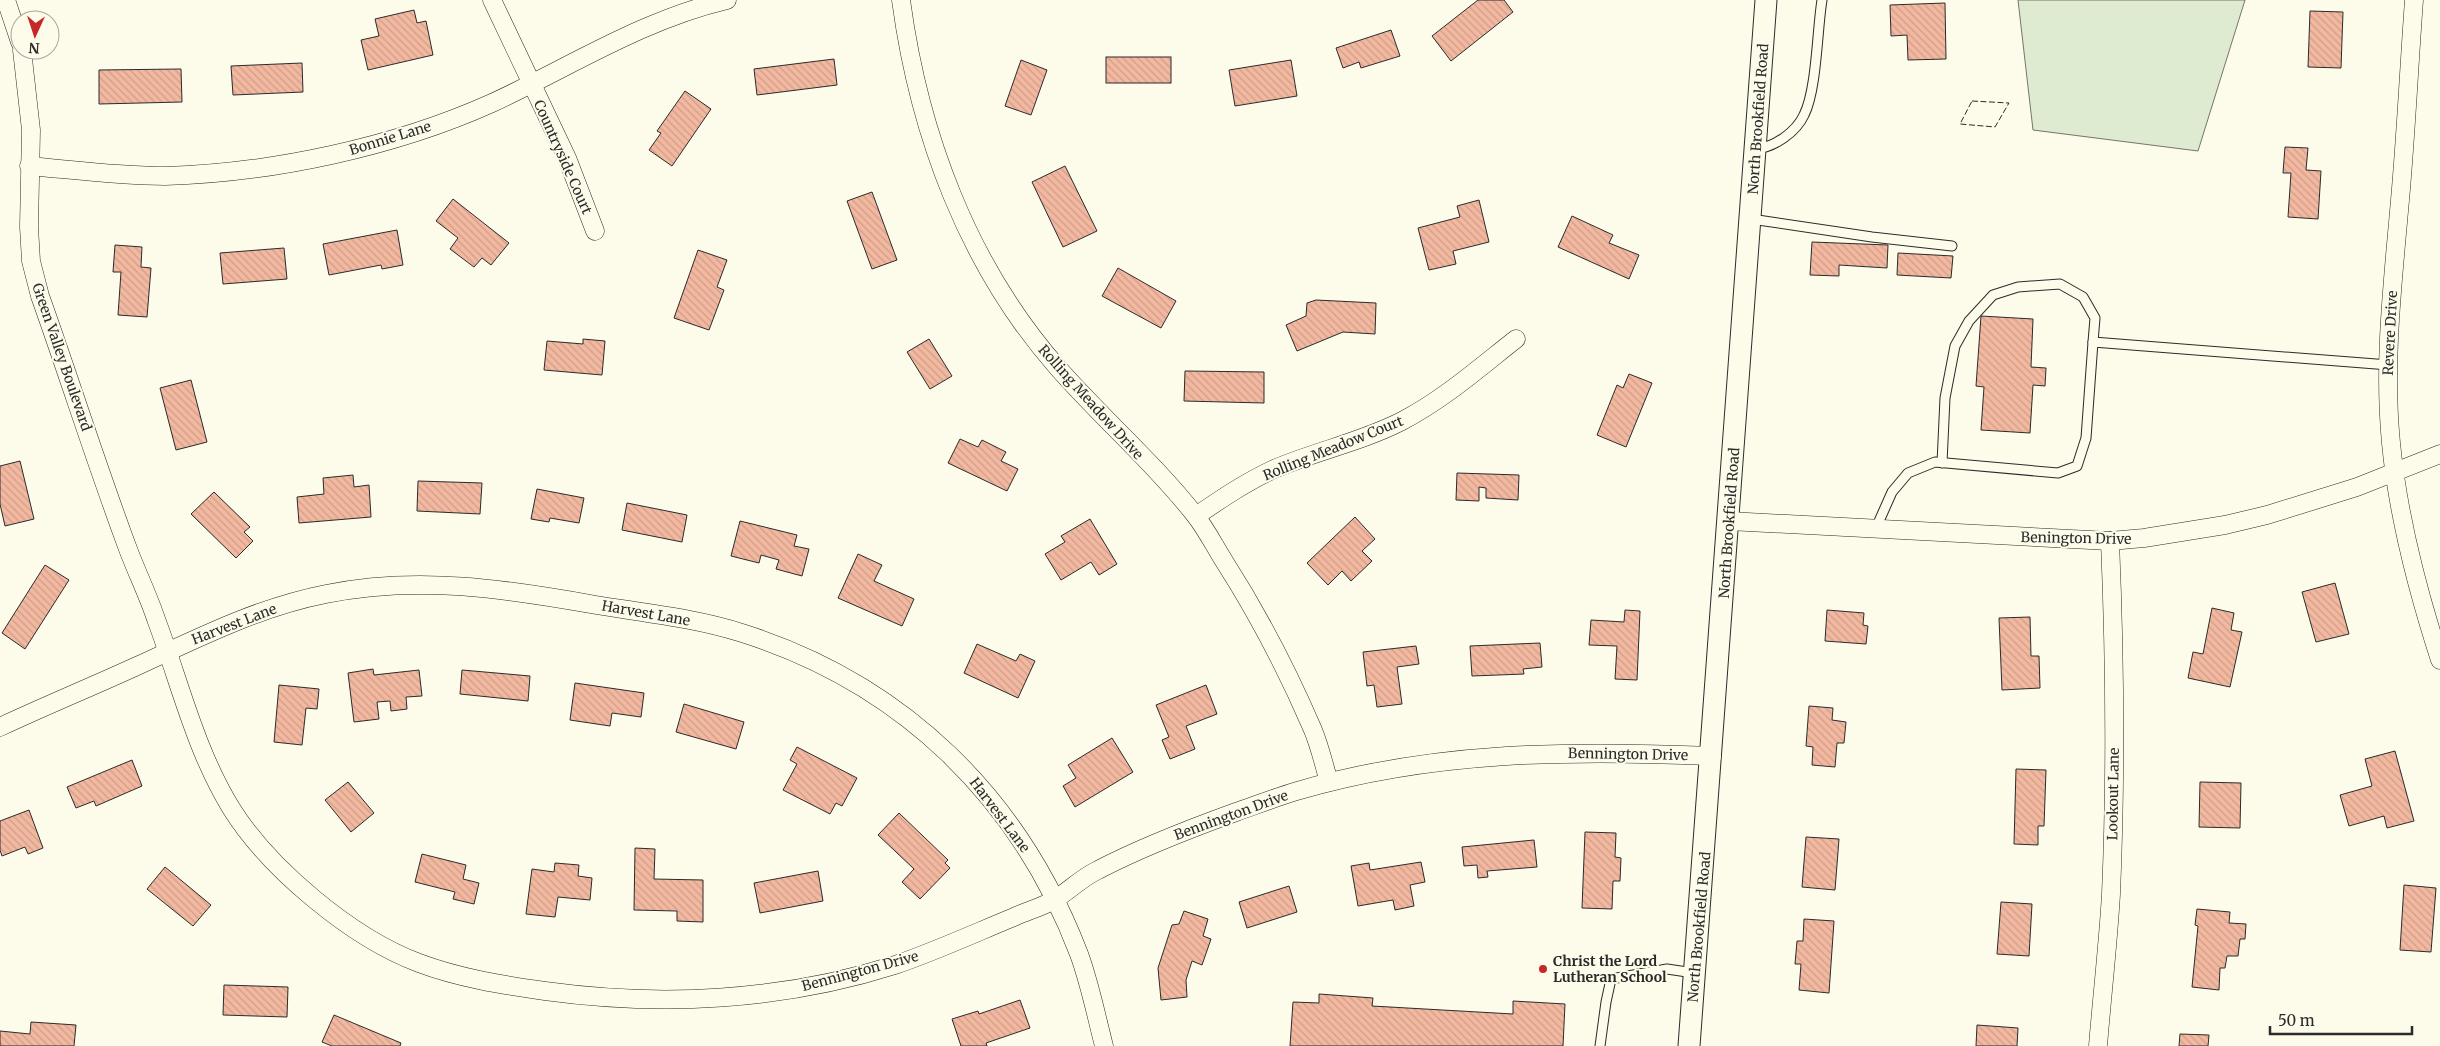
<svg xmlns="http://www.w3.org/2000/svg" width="2440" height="1046" viewBox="0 0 2440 1046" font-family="Merriweather,serif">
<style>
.grass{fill:#deebd1;stroke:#74746e}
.building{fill:url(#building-back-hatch);stroke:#2b2b2b}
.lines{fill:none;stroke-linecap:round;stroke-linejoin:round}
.service-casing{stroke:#2b2b2b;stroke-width:11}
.minor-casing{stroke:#2b2b2b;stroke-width:19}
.tertiary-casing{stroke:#2b2b2b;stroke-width:23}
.service{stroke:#fdfbea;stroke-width:9}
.minor{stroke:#fdfbea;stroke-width:18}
.tertiary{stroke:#fdfbea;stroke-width:21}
.fence{stroke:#2b2b2b;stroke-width:1;stroke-dasharray:6 2.5;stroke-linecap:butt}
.poi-dot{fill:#c62828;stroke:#fdfbea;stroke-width:2}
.labels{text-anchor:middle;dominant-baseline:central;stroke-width:4;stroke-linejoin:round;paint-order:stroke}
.street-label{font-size:14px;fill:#2b2b2b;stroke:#fdfbea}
.poi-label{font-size:14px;font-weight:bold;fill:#2b2b2b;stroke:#fdfbea;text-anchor:start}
</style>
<defs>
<pattern id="building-back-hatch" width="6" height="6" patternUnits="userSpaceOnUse" patternTransform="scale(1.25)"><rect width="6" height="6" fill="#f2b8a0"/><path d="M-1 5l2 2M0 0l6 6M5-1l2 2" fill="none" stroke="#d09e8a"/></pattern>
</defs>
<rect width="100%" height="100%" fill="#fdfbea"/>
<!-- grass -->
<path class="grass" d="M 2018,0 L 2245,0 L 2198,151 L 2033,130 Z"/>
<!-- building -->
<g class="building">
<path d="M 1478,0 L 1504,0 L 1513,12 L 1451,61 L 1432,36 Z"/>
<path d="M 1945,3 L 1946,59 L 1908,60 L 1907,35 L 1891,36 L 1890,5 Z"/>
<path d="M 414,10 L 417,23 L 426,21 L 433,55 L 368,70 L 361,40 L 379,36 L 375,19 Z"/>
<path d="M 2310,11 L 2343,12 L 2341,68 L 2308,67 Z"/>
<path d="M 1391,30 L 1400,56 L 1361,68 L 1359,62 L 1343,68 L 1336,48 Z"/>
<rect x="1106" y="57" width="65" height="26"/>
<path d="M 834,59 L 837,85 L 757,95 L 754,69 Z"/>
<path d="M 1021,60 L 1047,70 L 1031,115 L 1005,106 Z"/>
<path d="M 1291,60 L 1297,96 L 1235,106 L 1229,70 Z"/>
<path d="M 302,63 L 303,92 L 233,95 L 231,66 Z"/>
<path d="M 181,69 L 182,102 L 99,104 L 99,70 Z"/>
<path d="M 685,91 L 711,109 L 672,166 L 649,150 L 661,133 L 657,131 Z"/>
<path d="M 2285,147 L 2308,148 L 2306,170 L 2321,171 L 2318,219 L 2288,217 L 2291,173 L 2283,173 Z"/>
<path d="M 1065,166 L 1097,231 L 1063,247 L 1032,182 Z"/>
<path d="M 872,192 L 897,260 L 872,269 L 847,201 Z"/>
<path d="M 453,199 L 509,243 L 491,265 L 482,258 L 474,267 L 450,249 L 458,238 L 436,221 Z"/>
<path d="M 1479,200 L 1489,242 L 1453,251 L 1456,264 L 1429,270 L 1418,228 L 1460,217 L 1457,206 Z"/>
<path d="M 1572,216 L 1613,235 L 1609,243 L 1639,255 L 1629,279 L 1558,247 Z"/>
<path d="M 397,230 L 403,265 L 382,269 L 381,265 L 329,275 L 323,244 Z"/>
<path d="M 1812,242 L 1888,245 L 1887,268 L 1839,265 L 1839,276 L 1810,275 Z"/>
<path d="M 115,245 L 142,247 L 141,267 L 151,268 L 147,317 L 118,315 L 121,272 L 113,272 Z"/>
<path d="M 284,248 L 287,279 L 223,284 L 220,253 Z"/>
<path d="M 698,250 L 727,260 L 717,287 L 724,290 L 709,330 L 674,318 Z"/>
<path d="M 1898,253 L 1953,256 L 1951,278 L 1897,275 Z"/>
<path d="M 1118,268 L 1176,301 L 1161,328 L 1102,296 Z"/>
<path d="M 1316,300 L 1376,303 L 1375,334 L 1343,332 L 1297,351 L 1286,325 L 1306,316 L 1307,303 Z"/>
<path d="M 1981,316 L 2033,319 L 2031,367 L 2046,368 L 2045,386 L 2033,385 L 2030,433 L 1981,430 L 1984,387 L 1976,386 Z"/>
<path d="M 583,339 L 605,341 L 602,375 L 544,370 L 547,341 L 583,344 Z"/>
<path d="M 929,339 L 952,376 L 930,389 L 907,352 Z"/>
<path d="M 1185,371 L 1264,372 L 1264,403 L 1184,401 Z"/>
<path d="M 1629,374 L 1652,383 L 1626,447 L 1597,435 L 1617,385 L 1623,388 Z"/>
<path d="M 191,380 L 207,442 L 176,450 L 160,388 Z"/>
<path d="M 960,439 L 978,447 L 982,440 L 1006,452 L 1001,461 L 1018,469 L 1007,491 L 948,463 Z"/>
<path d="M 20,461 L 34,519 L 5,526 L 0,504 L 0,466 Z"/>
<path d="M 1457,473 L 1519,475 L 1518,500 L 1486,498 L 1486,488 L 1479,487 L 1479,501 L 1456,500 Z"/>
<path d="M 353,475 L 354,487 L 369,485 L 371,517 L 299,523 L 297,497 L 324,494 L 323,478 Z"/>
<path d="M 418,481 L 482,483 L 480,514 L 417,511 Z"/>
<path d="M 537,489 L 584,498 L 579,523 L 550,518 L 549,522 L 531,519 Z"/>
<path d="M 214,492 L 250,527 L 244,532 L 253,541 L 236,558 L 191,514 Z"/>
<path d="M 627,503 L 687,515 L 682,542 L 622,530 Z"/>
<path d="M 1355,517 L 1375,539 L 1362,551 L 1372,561 L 1351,581 L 1342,571 L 1328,585 L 1307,563 Z"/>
<path d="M 1090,519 L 1117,564 L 1099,575 L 1091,562 L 1061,580 L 1045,554 L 1065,542 L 1061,536 Z"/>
<path d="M 740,521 L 797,535 L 794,546 L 809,549 L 802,576 L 776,569 L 779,560 L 761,555 L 759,563 L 731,556 Z"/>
<path d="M 858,554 L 882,565 L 874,581 L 914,599 L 902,626 L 838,598 Z"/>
<path d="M 45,565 L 69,580 L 25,649 L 2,633 Z"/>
<path d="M 2335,583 L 2349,634 L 2316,642 L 2302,592 Z"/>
<path d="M 2212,608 L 2234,613 L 2231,630 L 2242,632 L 2230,687 L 2188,678 L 2193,652 L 2203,654 Z"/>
<path d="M 1625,610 L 1640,611 L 1637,680 L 1615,679 L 1617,646 L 1589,645 L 1591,620 L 1624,622 Z"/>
<path d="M 1827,610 L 1864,613 L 1863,625 L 1868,626 L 1866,644 L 1825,641 Z"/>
<path d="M 2030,617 L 2031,656 L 2039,656 L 2040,688 L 2002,690 L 1999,618 Z"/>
<path d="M 1540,643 L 1542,667 L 1523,669 L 1524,674 L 1472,676 L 1470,646 Z"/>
<path d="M 977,644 L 1016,661 L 1020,654 L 1035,661 L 1018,698 L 964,673 Z"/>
<path d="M 1416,646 L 1419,664 L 1397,667 L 1402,704 L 1377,707 L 1374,685 L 1367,686 L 1363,652 Z"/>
<path d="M 373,669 L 374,675 L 419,670 L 422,696 L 406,697 L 407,709 L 391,711 L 390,701 L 377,702 L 379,719 L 354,722 L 348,673 Z"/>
<path d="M 462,670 L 530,676 L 528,701 L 460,694 Z"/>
<path d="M 575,683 L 644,693 L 641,717 L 612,713 L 610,726 L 570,720 Z"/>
<path d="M 279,685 L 319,689 L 317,709 L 306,708 L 302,745 L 274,742 Z"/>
<path d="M 1206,685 L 1217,714 L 1186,726 L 1195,749 L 1170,759 L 1162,740 L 1169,737 L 1156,705 Z"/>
<path d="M 684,704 L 744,722 L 736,749 L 676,732 Z"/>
<path d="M 1809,706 L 1833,708 L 1832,720 L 1846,722 L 1844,743 L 1837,743 L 1835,767 L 1812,765 L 1813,747 L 1806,746 Z"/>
<path d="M 1112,738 L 1133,772 L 1075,807 L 1063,786 L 1076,778 L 1068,765 Z"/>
<path d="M 797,747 L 857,778 L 842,806 L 836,803 L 830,814 L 783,790 L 797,764 L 790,760 Z"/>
<path d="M 2395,751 L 2414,821 L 2387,828 L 2384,816 L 2349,826 L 2340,795 L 2372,786 L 2365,759 Z"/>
<path d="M 132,760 L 142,786 L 96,806 L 94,801 L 76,808 L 67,787 Z"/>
<path d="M 2016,769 L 2046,770 L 2044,826 L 2038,826 L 2038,845 L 2014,844 Z"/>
<path d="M 348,782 L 374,813 L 351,832 L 325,800 Z"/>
<path d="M 2200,782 L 2241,783 L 2240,828 L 2199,827 Z"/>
<path d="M 29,810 L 43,848 L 28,854 L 25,847 L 2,856 L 0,850 L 0,821 Z"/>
<path d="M 899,813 L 948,860 L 945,863 L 950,868 L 920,899 L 902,882 L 914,869 L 878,835 Z"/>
<path d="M 1585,832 L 1616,833 L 1615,857 L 1621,858 L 1620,881 L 1613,881 L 1612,909 L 1582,908 Z"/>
<path d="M 1806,837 L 1839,839 L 1835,890 L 1802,887 Z"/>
<path d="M 1534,840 L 1537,867 L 1487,871 L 1488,877 L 1478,878 L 1477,865 L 1464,866 L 1462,847 Z"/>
<path d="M 635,848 L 655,849 L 654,879 L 703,880 L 703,922 L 677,921 L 677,911 L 634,910 Z"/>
<path d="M 422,854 L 466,865 L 463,879 L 479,883 L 474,904 L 453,899 L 455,892 L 415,882 Z"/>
<path d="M 1421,862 L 1425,882 L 1410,885 L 1414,906 L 1395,910 L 1393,900 L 1358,906 L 1351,866 L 1369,863 L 1370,870 Z"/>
<path d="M 555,863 L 579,865 L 578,876 L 592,878 L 590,900 L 558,897 L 555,917 L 526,914 L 532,869 L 554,872 Z"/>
<path d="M 165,867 L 211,905 L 193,926 L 147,889 Z"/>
<path d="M 818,871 L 823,901 L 760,913 L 754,883 Z"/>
<path d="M 2404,885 L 2436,888 L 2431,952 L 2400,950 Z"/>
<path d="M 1289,886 L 1297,912 L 1247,928 L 1239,902 Z"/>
<path d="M 2001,902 L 2032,904 L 2029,956 L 1997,954 Z"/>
<path d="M 2197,909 L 2230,912 L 2229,923 L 2246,924 L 2245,939 L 2240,939 L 2238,956 L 2227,956 L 2225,968 L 2220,968 L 2219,990 L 2192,987 L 2198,926 L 2195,925 Z"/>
<path d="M 1184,911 L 1208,919 L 1203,936 L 1211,939 L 1202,965 L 1192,961 L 1186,980 L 1187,997 L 1161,1000 L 1158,968 L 1172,925 L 1179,924 Z"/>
<path d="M 1804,919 L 1834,921 L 1829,993 L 1799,990 L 1801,964 L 1795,964 L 1797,941 L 1803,941 Z"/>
<path d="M 224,985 L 288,987 L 287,1017 L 223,1015 Z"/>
<path d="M 1319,994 L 1373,998 L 1372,1006 L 1513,1014 L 1513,1001 L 1565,1004 L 1563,1046 L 1290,1046 L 1293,1002 L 1319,1003 Z"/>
<path d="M 1020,1000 L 1030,1028 L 986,1043 L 987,1046 L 961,1046 L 952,1019 L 978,1011 L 979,1014 Z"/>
<path d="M 334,1015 L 401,1043 L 400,1046 L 332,1046 L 322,1042 Z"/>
<path d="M 31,1022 L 76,1025 L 74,1046 L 0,1046 L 0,1031 L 30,1034 Z"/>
<path d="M 1977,1025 L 2018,1028 L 2017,1046 L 1976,1046 Z"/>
<path d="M 2180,1034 L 2209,1035 L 2208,1046 L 2179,1046 Z"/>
</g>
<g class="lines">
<!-- service casing -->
<g class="service-casing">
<g id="service">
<path d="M 1756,149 C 1775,147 1796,132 1804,115 C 1817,89 1817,30 1822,0"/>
<path d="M 1751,219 L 1872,237 L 1952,246"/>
<path d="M 1942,463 L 1945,398 L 1955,346 L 1969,321 L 1993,295 L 2018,287 L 2060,284 L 2083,297 L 2095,318 L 2093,342"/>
<path d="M 1876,528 L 1892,492 L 1908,473 L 1935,462 L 2058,473 L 2077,466 L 2086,438 L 2093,342 L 2389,365"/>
<path d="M 1600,1046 L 1606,1002 L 1611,979 L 1667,969 L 1694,973"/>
</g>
</g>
<!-- minor casing -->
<g class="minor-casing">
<g id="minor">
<path d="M 6,0 L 20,42"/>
<path d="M 492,0 L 567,158 L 595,231"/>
<path d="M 901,0 C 919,134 968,266 1058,368 C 1102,418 1153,462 1195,515 C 1206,529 1214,545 1224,561 C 1258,614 1288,672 1313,730 C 1320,747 1324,765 1329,782"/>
<path d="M 2414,0 C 2409,67 2406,134 2400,200 C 2393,281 2383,362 2391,443 C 2398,517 2417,589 2440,660"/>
<path d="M 22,50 L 31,130 L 29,227 L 31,261 L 40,296 C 70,380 97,466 128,549 C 137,573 148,595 156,619 C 180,683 195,749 231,808 C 269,869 352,938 419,963 C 459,978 502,985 545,991 C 661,1007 782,1001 895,965 C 936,951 975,933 1014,917 C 1027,911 1042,907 1054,900 C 1069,891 1081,878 1098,870 C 1142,847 1189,829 1236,812 C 1256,805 1277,797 1297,791 C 1432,751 1573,750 1712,756"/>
<path d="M 29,166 C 74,170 120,176 165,176 C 272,173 394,147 492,103 C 570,67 642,20 727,0"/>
<path d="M 1196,516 C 1221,499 1246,482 1274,469 C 1316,451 1361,442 1402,421 C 1444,399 1479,368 1516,339"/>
<path d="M 1729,521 L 2110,541 L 2144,538 L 2225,525 L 2267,515 L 2357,487 L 2440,454"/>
<path d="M 0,727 C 45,706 91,687 137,666 C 198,638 259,607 326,594 C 417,575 506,589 596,605 C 645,613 695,618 742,633 C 903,684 1019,797 1079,954 C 1090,984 1096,1015 1104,1046"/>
<path d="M 2098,1046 C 2102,996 2108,945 2111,894 C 2116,777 2115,659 2110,541"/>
</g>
</g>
<!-- tertiary casing -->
<g class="tertiary-casing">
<path id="tertiary" d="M 1689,1046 L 1766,0"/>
</g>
<!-- service -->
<use href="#service" class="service"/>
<!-- minor -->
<use href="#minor" class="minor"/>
<!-- tertiary -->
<use href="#tertiary" class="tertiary"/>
<!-- fence -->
<path class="fence" d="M 1972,101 L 2009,103 L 1995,127 L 1960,124 Z"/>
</g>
<!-- markers -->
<circle class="poi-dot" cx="1543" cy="969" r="5"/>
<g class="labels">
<!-- street labels -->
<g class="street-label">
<text transform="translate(1758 119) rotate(-86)">North Brookfield Road</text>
<text transform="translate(390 138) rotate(-17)">Bonnie Lane</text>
<text transform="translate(563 157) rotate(66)">Countryside Court</text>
<text transform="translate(2390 333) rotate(-87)">Revere Drive</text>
<text transform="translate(62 357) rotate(71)">Green Valley Boulevard</text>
<text transform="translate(1091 402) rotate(48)">Rolling Meadow Drive</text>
<text transform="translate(1333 448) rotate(-22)">Rolling Meadow Court</text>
<text transform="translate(1729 523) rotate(-86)">North Brookfield Road</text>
<text transform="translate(2076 538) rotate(1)">Benington Drive</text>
<text transform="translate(646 613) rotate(10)">Harvest Lane</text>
<text transform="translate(234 624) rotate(-21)">Harvest Lane</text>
<text transform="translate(1628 754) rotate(1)">Bennington Drive</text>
<text transform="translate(2113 794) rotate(-89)">Lookout Lane</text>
<text transform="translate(1000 815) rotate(53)">Harvest Lane</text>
<text transform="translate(1231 815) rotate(-20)">Bennington Drive</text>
<text transform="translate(1699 927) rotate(-85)">North Brookfield Road</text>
<text transform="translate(860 971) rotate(-15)">Bennington Drive</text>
</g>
<!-- poi labels -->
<g class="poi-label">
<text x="1553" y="961">Christ the Lord<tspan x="1553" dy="16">Lutheran School</tspan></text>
</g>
</g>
<!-- north arrow -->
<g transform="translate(35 35) rotate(183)"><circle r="24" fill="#fdfbea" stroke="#a9a89e"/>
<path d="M0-4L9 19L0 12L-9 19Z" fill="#c62828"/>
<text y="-8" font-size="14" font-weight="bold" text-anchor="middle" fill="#2b2b2b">N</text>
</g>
<!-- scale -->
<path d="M2270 1026v8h142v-8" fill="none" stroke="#2b2b2b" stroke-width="2.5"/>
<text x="2278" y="1026" font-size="15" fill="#2b2b2b" stroke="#fdfbea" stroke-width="4" paint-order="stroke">50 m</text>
</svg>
